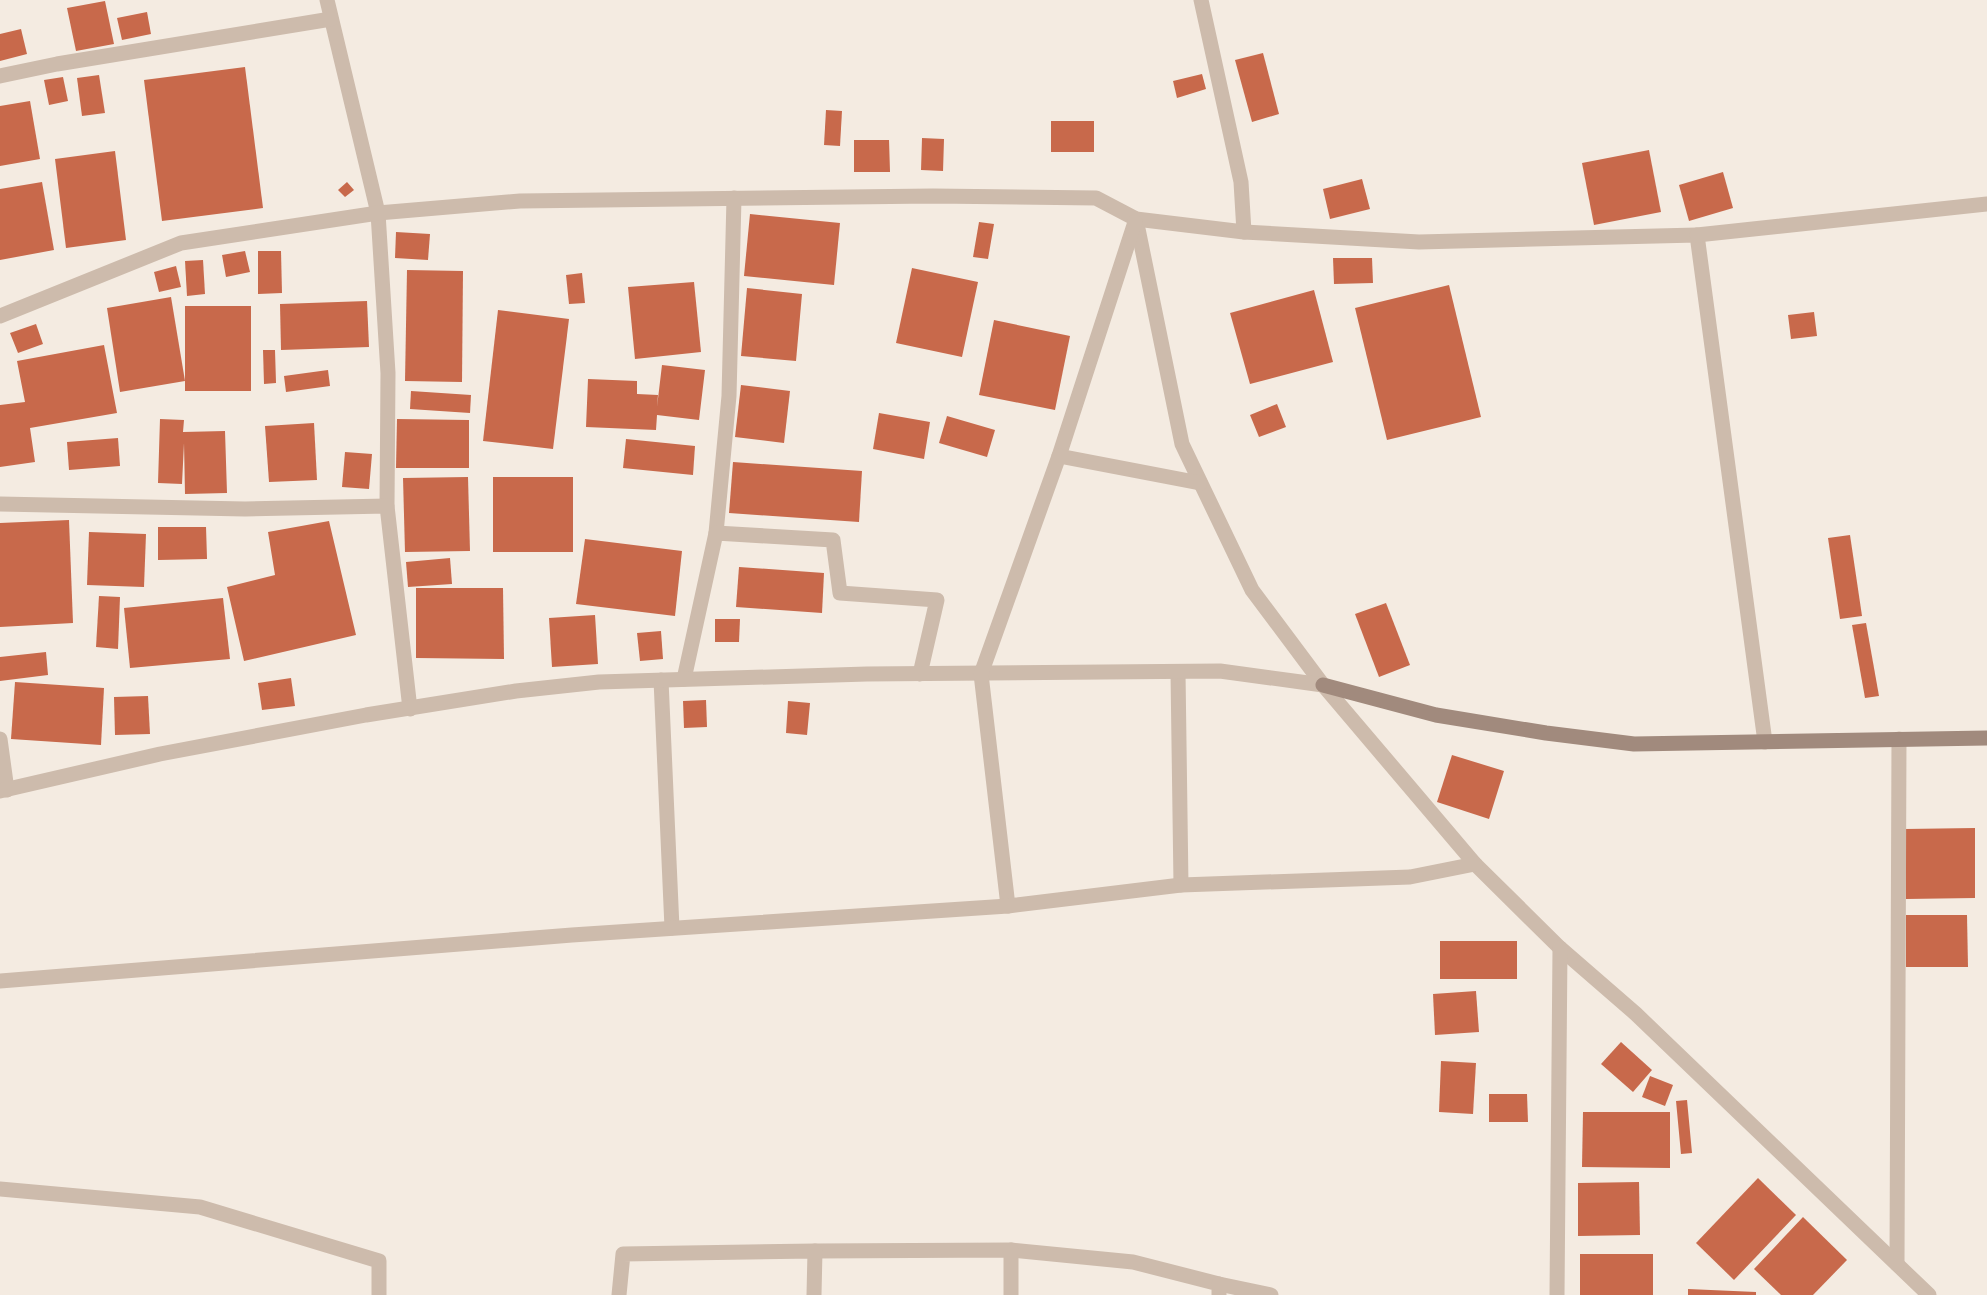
<svg xmlns="http://www.w3.org/2000/svg" width="1987" height="1295" viewBox="0 0 1987 1295" font-family="'Golos Text',sans-serif">
<style>
.building{fill:#c8694b}
.lines{fill:none;stroke-linecap:round;stroke-linejoin:round}
.street{stroke:#cdbbac;stroke-width:15}
.secondary{stroke:#a18a7d;stroke-width:15}
</style>
<rect width="100%" height="100%" fill="#f4ebe1"/>
<!-- building -->
<g class="building">
<path d="M 105,1 L 114,44 L 76,51 L 67,8 Z"/>
<path d="M 147,12 L 151,34 L 122,40 L 117,18 Z"/>
<path d="M 21,29 L 27,54 L 0,61 L 0,34 Z"/>
<path d="M 1263,53 L 1279,114 L 1252,122 L 1235,60 Z"/>
<path d="M 245,67 L 263,208 L 162,221 L 144,80 Z"/>
<path d="M 1202,74 L 1206,89 L 1177,98 L 1173,81 Z"/>
<path d="M 99,75 L 105,113 L 82,116 L 77,78 Z"/>
<path d="M 63,77 L 68,101 L 49,105 L 44,80 Z"/>
<path d="M 30,101 L 40,159 L 0,166 L 0,106 Z"/>
<path d="M 826,110 L 842,111 L 840,146 L 824,145 Z"/>
<rect x="1051" y="121" width="43" height="31"/>
<path d="M 922,138 L 944,139 L 943,171 L 921,170 Z"/>
<path d="M 854,140 L 889,140 L 890,172 L 854,172 Z"/>
<path d="M 1649,150 L 1661,212 L 1594,225 L 1582,163 Z"/>
<path d="M 115,151 L 126,240 L 66,248 L 55,159 Z"/>
<path d="M 1723,172 L 1733,208 L 1689,221 L 1679,185 Z"/>
<path d="M 1362,179 L 1370,209 L 1330,219 L 1323,189 Z"/>
<path d="M 42,182 L 54,250 L 0,260 L 0,189 Z"/>
<path d="M 347,182 L 354,190 L 345,197 L 338,190 Z"/>
<path d="M 750,214 L 840,223 L 834,285 L 744,276 Z"/>
<path d="M 979,222 L 994,224 L 988,259 L 973,257 Z"/>
<path d="M 396,232 L 430,234 L 428,260 L 395,258 Z"/>
<path d="M 245,251 L 250,272 L 226,277 L 222,255 Z"/>
<path d="M 258,251 L 281,251 L 282,293 L 258,294 Z"/>
<path d="M 1333,258 L 1372,258 L 1373,283 L 1334,284 Z"/>
<path d="M 203,260 L 205,294 L 187,296 L 185,261 Z"/>
<path d="M 176,266 L 181,287 L 159,292 L 154,272 Z"/>
<path d="M 912,268 L 978,282 L 962,357 L 896,343 Z"/>
<path d="M 407,270 L 463,271 L 462,382 L 405,381 Z"/>
<path d="M 582,273 L 585,303 L 569,304 L 566,275 Z"/>
<path d="M 694,282 L 701,352 L 635,359 L 628,287 Z"/>
<path d="M 1449,285 L 1481,417 L 1387,440 L 1355,308 Z"/>
<path d="M 747,288 L 802,294 L 796,361 L 741,356 Z"/>
<path d="M 1314,290 L 1333,362 L 1250,384 L 1230,313 Z"/>
<path d="M 171,297 L 185,381 L 120,392 L 107,308 Z"/>
<path d="M 367,301 L 369,347 L 281,350 L 280,304 Z"/>
<rect x="185" y="306" width="66" height="85"/>
<path d="M 498,310 L 569,319 L 553,449 L 483,441 Z"/>
<path d="M 1814,312 L 1817,336 L 1791,339 L 1788,315 Z"/>
<path d="M 994,320 L 1070,336 L 1055,410 L 979,395 Z"/>
<path d="M 36,324 L 43,344 L 18,353 L 10,333 Z"/>
<path d="M 104,345 L 117,413 L 30,428 L 35,462 L 0,467 L 0,405 L 25,402 L 17,361 Z"/>
<path d="M 263,350 L 275,350 L 276,383 L 264,384 Z"/>
<path d="M 662,365 L 705,370 L 699,420 L 657,415 L 656,430 L 586,427 L 588,379 L 637,381 L 637,394 L 658,395 L 657,407 Z"/>
<path d="M 328,370 L 330,386 L 286,392 L 284,376 Z"/>
<path d="M 741,385 L 790,391 L 784,443 L 735,437 Z"/>
<path d="M 411,391 L 471,395 L 470,413 L 410,409 Z"/>
<path d="M 1277,404 L 1286,427 L 1259,437 L 1250,415 Z"/>
<path d="M 879,413 L 930,422 L 924,459 L 873,449 Z"/>
<path d="M 947,416 L 995,430 L 987,457 L 939,443 Z"/>
<path d="M 160,419 L 184,420 L 183,432 L 225,431 L 227,493 L 185,494 L 184,443 L 182,484 L 158,483 Z"/>
<path d="M 397,419 L 469,420 L 469,468 L 396,468 Z"/>
<path d="M 314,423 L 317,480 L 269,482 L 265,426 Z"/>
<path d="M 118,438 L 120,466 L 69,470 L 67,442 Z"/>
<path d="M 626,439 L 695,446 L 693,475 L 623,468 Z"/>
<path d="M 345,452 L 372,454 L 369,489 L 342,487 Z"/>
<path d="M 733,462 L 862,471 L 859,522 L 729,513 Z"/>
<path d="M 468,477 L 470,551 L 405,552 L 403,478 Z"/>
<rect x="493" y="477" width="80" height="75"/>
<path d="M 69,520 L 73,623 L 0,627 L 0,523 Z"/>
<path d="M 329,521 L 356,635 L 244,661 L 227,587 L 275,575 L 268,532 Z"/>
<path d="M 158,527 L 206,527 L 207,559 L 158,560 Z"/>
<path d="M 89,532 L 146,534 L 144,587 L 87,585 Z"/>
<path d="M 1850,535 L 1862,616 L 1840,619 L 1828,538 Z"/>
<path d="M 585,539 L 682,551 L 675,616 L 576,604 Z"/>
<path d="M 450,558 L 452,584 L 408,587 L 406,562 Z"/>
<path d="M 739,567 L 824,573 L 822,613 L 736,607 Z"/>
<path d="M 416,588 L 503,588 L 504,659 L 416,658 Z"/>
<path d="M 99,596 L 120,597 L 118,649 L 96,647 Z"/>
<path d="M 223,598 L 230,659 L 130,668 L 124,608 Z"/>
<path d="M 1386,603 L 1410,665 L 1379,677 L 1355,614 Z"/>
<path d="M 595,615 L 598,664 L 552,667 L 549,618 Z"/>
<path d="M 715,619 L 740,619 L 739,642 L 715,642 Z"/>
<path d="M 1866,623 L 1879,696 L 1865,698 L 1852,625 Z"/>
<path d="M 661,631 L 663,659 L 640,661 L 637,633 Z"/>
<path d="M 46,652 L 48,675 L 0,681 L 0,657 Z"/>
<path d="M 291,678 L 295,706 L 262,710 L 258,683 Z"/>
<path d="M 15,682 L 104,688 L 101,745 L 11,739 Z"/>
<path d="M 148,696 L 150,734 L 115,735 L 114,697 Z"/>
<path d="M 706,700 L 707,727 L 684,728 L 683,701 Z"/>
<path d="M 788,701 L 810,703 L 807,735 L 786,733 Z"/>
<path d="M 1452,755 L 1504,771 L 1489,819 L 1437,802 Z"/>
<path d="M 1975,828 L 1975,898 L 1906,899 L 1905,829 Z"/>
<path d="M 1906,915 L 1967,915 L 1968,967 L 1906,967 Z"/>
<rect x="1440" y="941" width="77" height="38"/>
<path d="M 1476,991 L 1479,1032 L 1435,1035 L 1433,994 Z"/>
<path d="M 1621,1042 L 1652,1070 L 1633,1092 L 1601,1064 Z"/>
<path d="M 1441,1061 L 1476,1063 L 1473,1114 L 1439,1112 Z"/>
<path d="M 1650,1076 L 1673,1085 L 1665,1106 L 1642,1097 Z"/>
<path d="M 1489,1094 L 1527,1094 L 1528,1122 L 1489,1122 Z"/>
<path d="M 1687,1100 L 1692,1153 L 1681,1154 L 1676,1101 Z"/>
<path d="M 1583,1112 L 1670,1112 L 1670,1168 L 1582,1167 Z"/>
<path d="M 1758,1178 L 1796,1215 L 1734,1280 L 1696,1243 Z"/>
<path d="M 1639,1182 L 1640,1235 L 1578,1236 L 1578,1183 Z"/>
<path d="M 1803,1217 L 1847,1260 L 1813,1295 L 1781,1295 L 1754,1269 Z"/>
<rect x="1580" y="1254" width="73" height="41"/>
<path d="M 1688,1289 L 1756,1292 L 1756,1295 L 1688,1295 Z"/>
</g>
<g class="lines">
<!-- street -->
<g class="street">
<path d="M 327,0 L 378,213 L 388,373 L 387,506"/>
<path d="M 0,76 L 57,64 L 331,19"/>
<path d="M 1136,219 L 1182,444 L 1252,590 L 1323,685 L 1475,864 L 1560,948 L 1636,1014 L 1929,1295"/>
<path d="M 1244,232 L 1419,242 L 1697,235 L 1765,742"/>
<path d="M 1697,235 L 1987,204"/>
<path d="M 0,316 L 181,243 L 378,213 L 520,201 L 933,196 L 1096,198 L 1136,219 L 1244,232 L 1241,182 L 1201,0"/>
<path d="M 1059,456 L 1135,222"/>
<path d="M 0,504 L 245,509 L 387,506 L 410,709"/>
<path d="M 716,533 L 729,396 L 734,198"/>
<path d="M 1178,672 L 1181,885"/>
<path d="M 684,679 L 716,533 L 833,540 L 840,593 L 937,600 L 920,674"/>
<path d="M 661,680 L 672,928"/>
<path d="M 0,739 L 7,790"/>
<path d="M 0,791 L 160,754 L 366,715 L 516,691 L 599,682 L 867,674 L 1220,671 L 1323,685"/>
<path d="M 1008,906 L 981,674 L 1059,456 L 1200,483"/>
<path d="M 0,981 L 572,935 L 1008,906 L 1181,885 L 1410,877 L 1475,864"/>
<path d="M 0,1189 L 200,1207 L 379,1261 L 379,1295"/>
<path d="M 1011,1250 L 1133,1262 L 1219,1284 L 1219,1295"/>
<path d="M 815,1251 L 1011,1250 L 1011,1295"/>
<path d="M 1897,1264 L 1899,739"/>
<path d="M 1219,1284 L 1271,1295"/>
<path d="M 619,1295 L 623,1254 L 815,1251 L 814,1295"/>
<path d="M 1557,1295 L 1560,948"/>
</g>
<!-- secondary -->
<path class="secondary" d="M 1323,685 L 1436,715 L 1546,733 L 1634,744 L 1987,738"/>
</g>
</svg>
